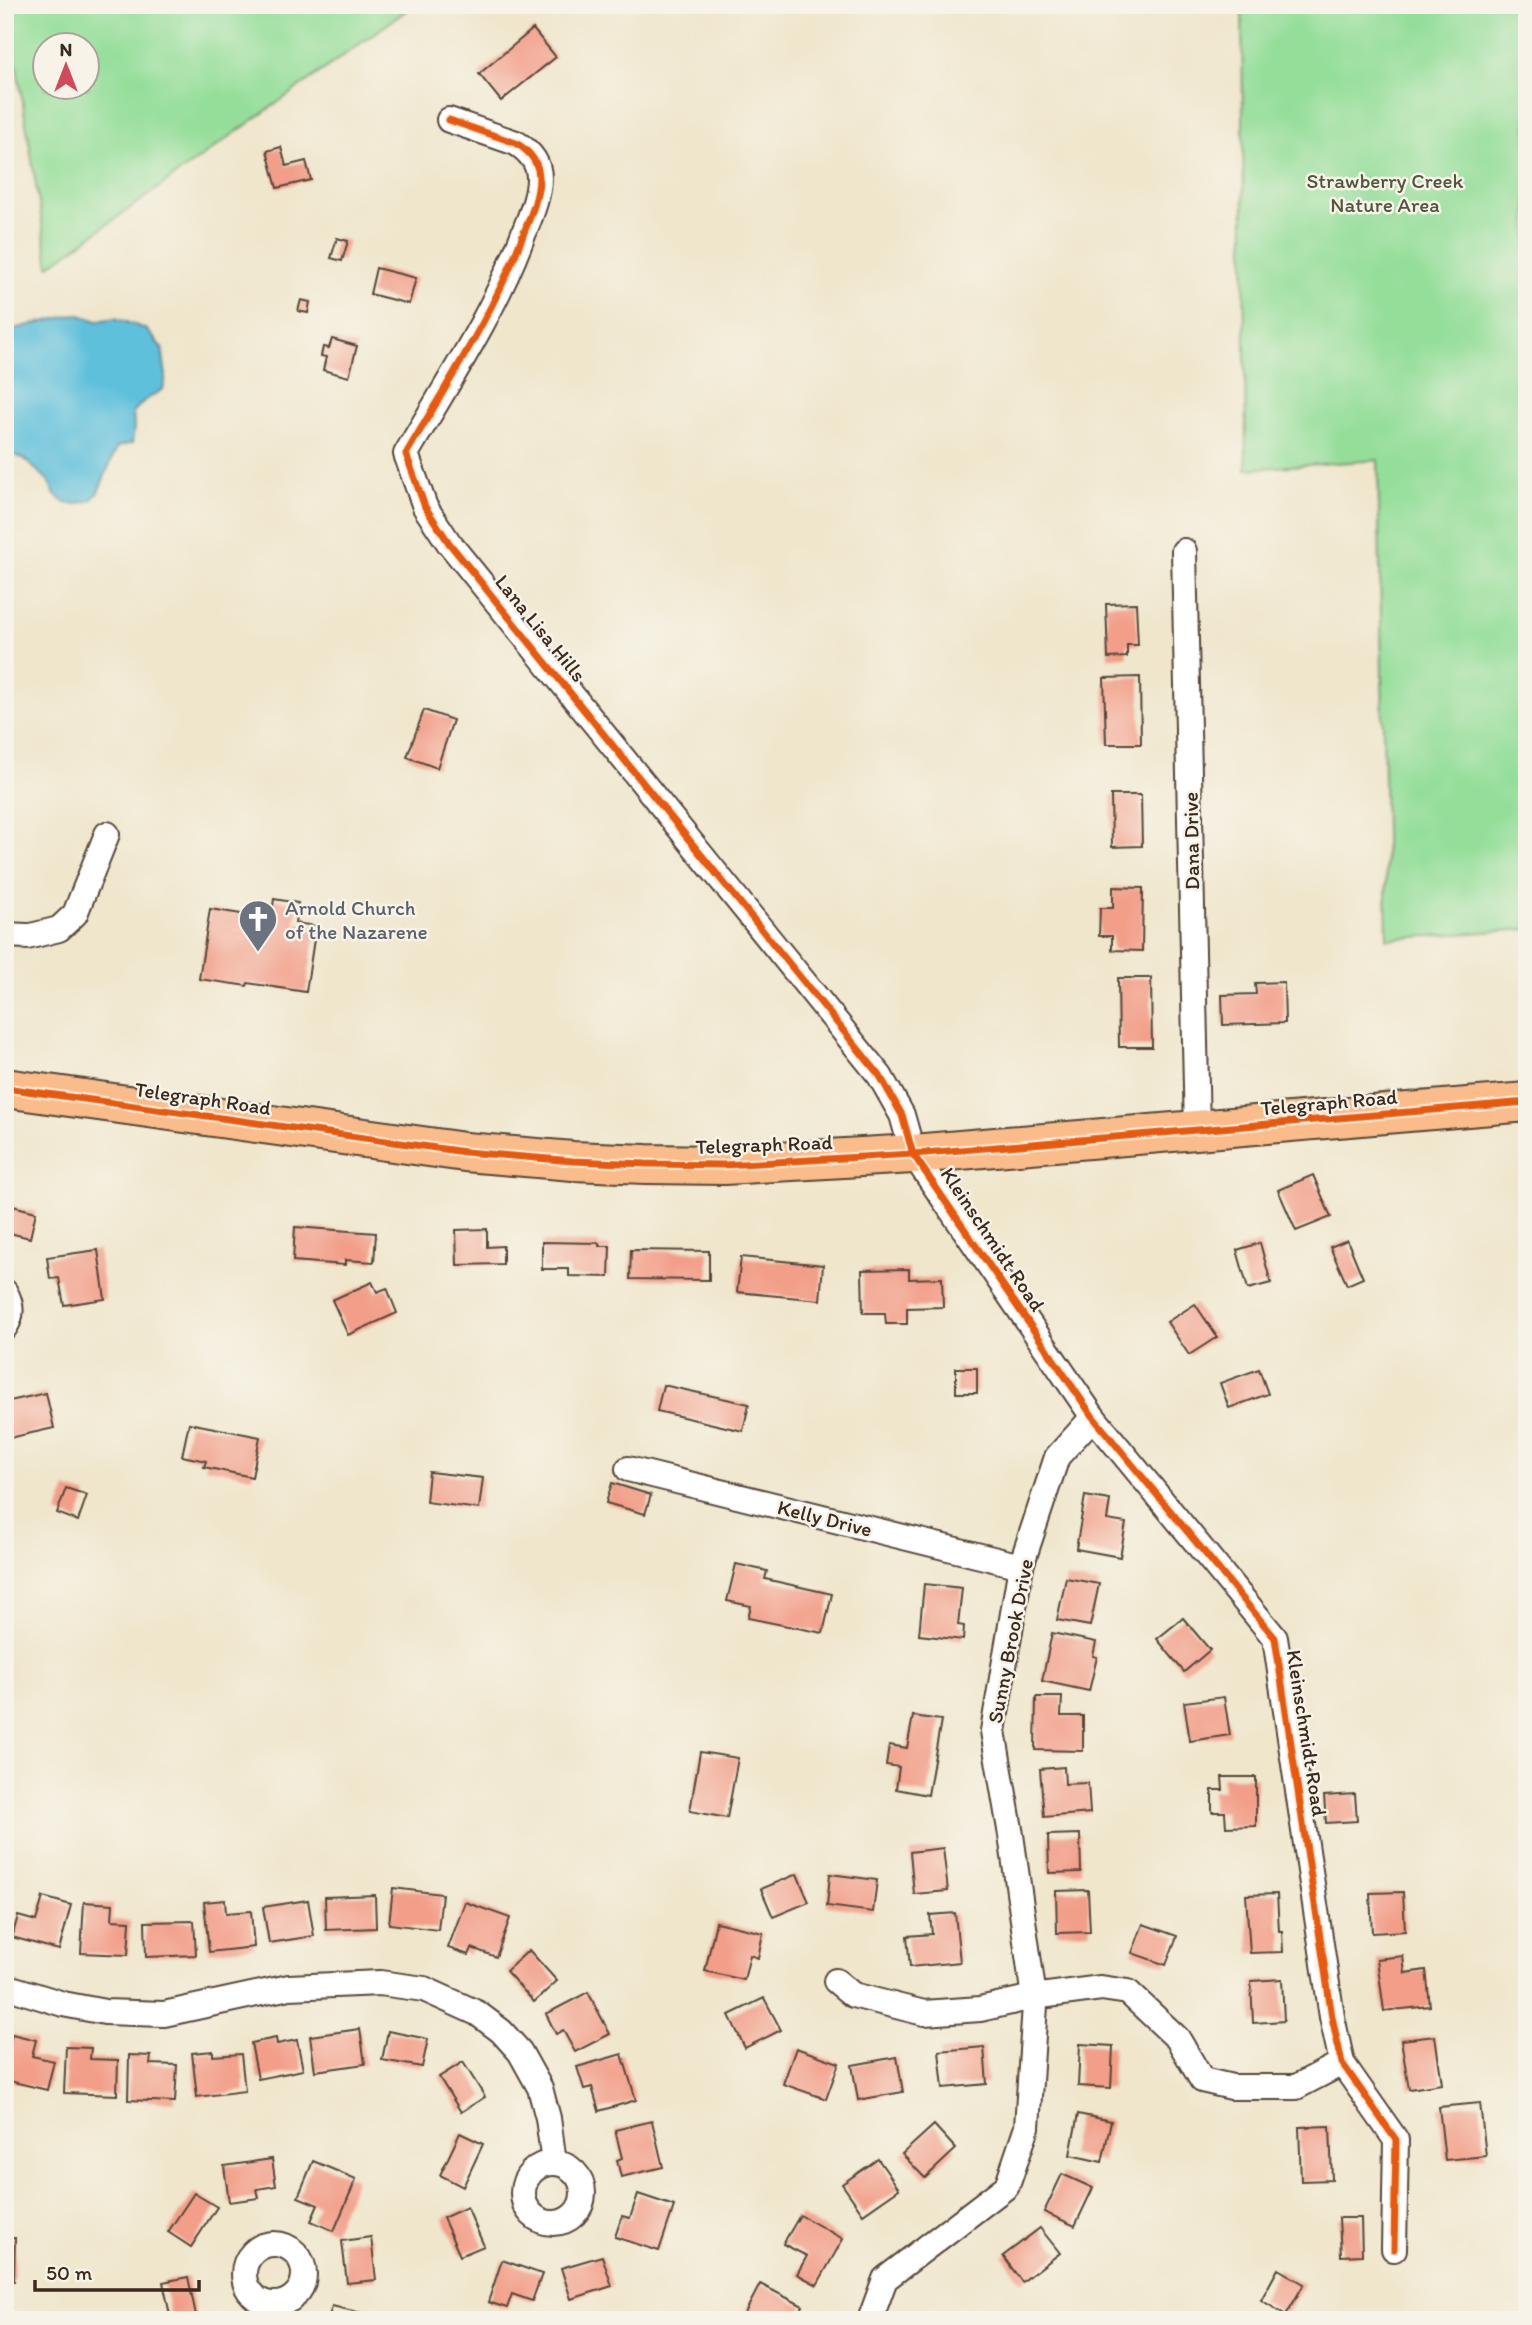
<svg xmlns="http://www.w3.org/2000/svg" width="1532" height="2325" viewBox="0 0 1532 2325" font-family="Itim,sans-serif">
<style>
.green{fill:#94de9a;stroke:#68845c;stroke-width:2;fill-rule:evenodd}
.water{fill:#5ec0dc;stroke:#4c757d;stroke-width:2}
.building{fill:#f29e88}
.lines{fill:none;stroke-linecap:round;stroke-linejoin:round}
.minor-casing{stroke:#564638;stroke-width:28}
.primary-casing{stroke:#564638;stroke-width:42}
.minor{stroke:#fff;stroke-width:24}
.primary{stroke:#f9bc8a;stroke-width:38}
.cycleway-casing{stroke:#f7f3e8;stroke-width:11}
.cycleway{stroke:#e8590c;stroke-width:7}
.labels{text-anchor:middle;dominant-baseline:central;stroke-width:5;stroke-linejoin:round;paint-order:stroke}
.park-label{font-size:21px;fill:#51573d;stroke:#f7f3e8}
.street-label{font-size:21px;fill:#3b2a1e;stroke:#f7f3e8}
.worship-label{font-size:21px;fill:#5b616d;stroke:#f7f3e8;text-anchor:start}
</style>
<rect width="100%" height="100%" fill="#f7f3e8"/>
<filter id="ink" filterUnits="userSpaceOnUse"><feTurbulence type="fractalNoise" baseFrequency=".0143" numOctaves="2"/><feDisplacementMap in="SourceGraphic" scale="14" xChannelSelector="R" yChannelSelector="G"/><feConvolveMatrix kernelMatrix="1 2 1 2 8 2 1 2 1" color-interpolation-filters="sRGB"/></filter>
<filter id="wash" filterUnits="userSpaceOnUse"><feTurbulence type="fractalNoise" baseFrequency=".00686" numOctaves="4" result="noise"/><feDisplacementMap in="SourceGraphic" scale="28" xChannelSelector="R" yChannelSelector="G"/><feGaussianBlur stdDeviation="1.57" result="paint"/><feColorMatrix in="noise" values="0 0 0 0 0 0 0 0 0 0 0 0 0 0 0 0 0 1.4 0 .05"/><feComposite in="paint" operator="in"/></filter>
<g filter="url(#wash)">
<rect width="100%" height="100%" fill="#efe6cc"/>
<!-- green -->
<g class="green">
<path d="M 7,5 L 414,5 L 49,266 ZM 46,46 L 88,46 L 88,88 L 46,88 Z"/>
<path d="M 1242,5 L 1527,5 L 1527,929 L 1387,939 L 1378,460 L 1246,469 Z"/>
</g>
<!-- water -->
<path class="water" d="M 77,314 L 97,321 L 115,318 L 146,329 L 162,348 L 166,376 L 163,389 L 144,401 L 133,412 L 134,428 L 132,443 L 117,447 L 98,492 L 91,500 L 75,504 L 65,503 L 55,495 L 48,480 L 24,459 L 5,451 L 5,331 Z"/>
<g id="blocks">
<!-- building -->
<g class="building">
<path d="M 533,29 L 556,57 L 501,101 L 479,74 Z"/>
<path d="M 281,147 L 286,166 L 306,161 L 311,180 L 277,188 L 267,151 Z"/>
<path d="M 337,238 L 348,241 L 342,261 L 331,258 Z"/>
<path d="M 376,268 L 416,278 L 409,304 L 370,294 Z"/>
<path d="M 301,300 L 310,302 L 308,313 L 298,311 Z"/>
<path d="M 332,339 L 357,346 L 349,377 L 323,370 L 326,357 L 321,356 L 323,347 L 329,348 Z"/>
<path d="M 1136,603 L 1138,645 L 1127,645 L 1127,657 L 1108,658 L 1106,604 Z"/>
<path d="M 1140,677 L 1141,744 L 1106,744 L 1104,678 Z"/>
<path d="M 424,710 L 453,720 L 437,768 L 407,757 Z"/>
<path d="M 1111,795 L 1141,795 L 1142,846 L 1112,847 Z"/>
<path d="M 1113,887 L 1143,888 L 1142,951 L 1112,950 L 1112,936 L 1099,936 L 1100,908 L 1113,908 Z"/>
<path d="M 274,899 L 298,903 L 295,923 L 316,926 L 306,992 L 248,983 L 247,986 L 199,979 L 210,909 L 271,919 Z"/>
<path d="M 1118,978 L 1151,978 L 1152,1047 L 1119,1047 Z"/>
<path d="M 1284,982 L 1285,1023 L 1223,1025 L 1222,995 L 1256,994 L 1255,983 Z"/>
<path d="M 1313,1175 L 1331,1217 L 1296,1231 L 1278,1190 Z"/>
<path d="M 5,1204 L 36,1212 L 30,1238 L 5,1232 Z"/>
<path d="M 295,1227 L 376,1233 L 374,1262 L 345,1260 L 345,1265 L 293,1261 Z"/>
<path d="M 487,1229 L 487,1247 L 503,1246 L 503,1264 L 457,1265 L 456,1230 Z"/>
<path d="M 1347,1240 L 1363,1278 L 1347,1285 L 1330,1247 Z"/>
<path d="M 542,1242 L 599,1243 L 599,1246 L 610,1246 L 609,1277 L 569,1276 L 569,1269 L 542,1269 Z"/>
<path d="M 1260,1243 L 1271,1283 L 1248,1289 L 1237,1250 Z"/>
<path d="M 98,1250 L 105,1299 L 64,1305 L 59,1278 L 50,1279 L 47,1257 Z"/>
<path d="M 631,1250 L 709,1251 L 709,1280 L 630,1279 Z"/>
<path d="M 741,1257 L 823,1265 L 820,1300 L 737,1292 Z"/>
<path d="M 909,1269 L 909,1279 L 942,1278 L 943,1307 L 907,1308 L 907,1324 L 886,1324 L 885,1313 L 863,1313 L 862,1270 Z"/>
<path d="M 372,1282 L 377,1292 L 387,1288 L 397,1313 L 348,1335 L 332,1300 Z"/>
<path d="M 1195,1304 L 1217,1337 L 1189,1355 L 1167,1322 Z"/>
<rect x="956" y="1368" width="21" height="25"/>
<path d="M 1259,1369 L 1268,1394 L 1229,1408 L 1220,1383 Z"/>
<path d="M 663,1385 L 749,1404 L 743,1431 L 657,1411 Z"/>
<path d="M 46,1393 L 54,1428 L 5,1439 L 5,1402 Z"/>
<path d="M 189,1423 L 260,1437 L 252,1477 L 204,1467 L 206,1461 L 182,1456 Z"/>
<path d="M 429,1472 L 483,1478 L 479,1509 L 426,1502 Z"/>
<path d="M 612,1483 L 651,1495 L 645,1514 L 606,1503 Z"/>
<path d="M 66,1488 L 87,1495 L 78,1521 L 57,1513 Z"/>
<path d="M 1085,1496 L 1110,1500 L 1107,1520 L 1126,1523 L 1120,1557 L 1076,1549 Z"/>
<path d="M 736,1564 L 767,1571 L 765,1579 L 832,1594 L 823,1633 L 748,1618 L 751,1606 L 727,1601 Z"/>
<path d="M 1066,1578 L 1099,1584 L 1090,1626 L 1057,1620 Z"/>
<path d="M 924,1584 L 962,1588 L 958,1625 L 964,1626 L 963,1640 L 919,1635 Z"/>
<path d="M 1183,1618 L 1210,1650 L 1184,1672 L 1157,1639 Z"/>
<path d="M 1052,1633 L 1096,1642 L 1093,1656 L 1097,1657 L 1089,1691 L 1042,1681 Z"/>
<path d="M 1036,1697 L 1062,1697 L 1061,1716 L 1083,1716 L 1083,1751 L 1035,1750 Z"/>
<path d="M 1224,1697 L 1230,1735 L 1190,1741 L 1184,1702 Z"/>
<path d="M 913,1716 L 941,1720 L 928,1795 L 896,1789 L 899,1767 L 886,1765 L 889,1745 L 907,1748 Z"/>
<path d="M 700,1752 L 738,1758 L 727,1818 L 690,1811 Z"/>
<path d="M 1064,1767 L 1065,1784 L 1088,1783 L 1090,1813 L 1044,1817 L 1040,1769 Z"/>
<path d="M 1222,1777 L 1256,1777 L 1256,1826 L 1226,1827 L 1225,1812 L 1212,1812 L 1212,1790 L 1223,1790 Z"/>
<path d="M 1355,1794 L 1357,1821 L 1326,1823 L 1324,1796 Z"/>
<path d="M 1080,1834 L 1081,1872 L 1049,1873 L 1048,1835 Z"/>
<path d="M 943,1848 L 948,1891 L 914,1894 L 910,1852 Z"/>
<path d="M 797,1874 L 809,1902 L 773,1917 L 761,1889 Z"/>
<path d="M 830,1874 L 877,1880 L 873,1912 L 827,1906 Z"/>
<path d="M 393,1888 L 442,1894 L 438,1930 L 389,1924 Z"/>
<path d="M 1088,1890 L 1090,1932 L 1057,1933 L 1056,1891 Z"/>
<path d="M 1403,1892 L 1405,1931 L 1372,1933 L 1370,1893 Z"/>
<path d="M 1277,1894 L 1279,1931 L 1282,1931 L 1283,1952 L 1250,1953 L 1246,1895 Z"/>
<path d="M 375,1895 L 376,1928 L 326,1930 L 325,1897 Z"/>
<path d="M 43,1897 L 71,1905 L 59,1950 L 12,1937 L 18,1916 L 36,1921 Z"/>
<path d="M 225,1900 L 226,1913 L 251,1911 L 254,1947 L 209,1952 L 204,1902 Z"/>
<path d="M 308,1900 L 314,1936 L 269,1943 L 263,1907 Z"/>
<path d="M 84,1902 L 113,1904 L 112,1920 L 130,1921 L 128,1955 L 81,1953 Z"/>
<path d="M 465,1902 L 510,1918 L 496,1957 L 472,1948 L 469,1955 L 448,1948 Z"/>
<path d="M 955,1913 L 960,1962 L 910,1967 L 907,1936 L 932,1934 L 930,1915 Z"/>
<path d="M 194,1921 L 196,1955 L 146,1957 L 145,1922 Z"/>
<path d="M 716,1922 L 763,1933 L 758,1958 L 750,1955 L 744,1980 L 705,1971 Z"/>
<path d="M 1143,1924 L 1177,1936 L 1166,1965 L 1132,1953 Z"/>
<path d="M 529,1950 L 557,1981 L 534,2002 L 506,1971 Z"/>
<path d="M 1403,1956 L 1405,1973 L 1426,1970 L 1430,2006 L 1384,2011 L 1377,1959 Z"/>
<path d="M 1282,1979 L 1284,2021 L 1253,2023 L 1251,1981 Z"/>
<path d="M 588,1992 L 610,2034 L 575,2052 L 563,2030 L 556,2034 L 546,2014 Z"/>
<path d="M 764,1998 L 781,2030 L 745,2048 L 729,2015 Z"/>
<path d="M 360,2029 L 365,2064 L 315,2071 L 310,2036 Z"/>
<path d="M 388,2031 L 428,2039 L 422,2067 L 382,2060 Z"/>
<path d="M 12,2034 L 36,2040 L 32,2056 L 54,2061 L 47,2090 L 5,2080 L 5,2062 Z"/>
<path d="M 1435,2036 L 1442,2084 L 1409,2089 L 1401,2040 Z"/>
<path d="M 276,2038 L 277,2044 L 297,2040 L 303,2070 L 258,2079 L 251,2043 Z"/>
<path d="M 1080,2044 L 1113,2046 L 1111,2088 L 1078,2086 Z"/>
<path d="M 66,2047 L 91,2048 L 90,2059 L 118,2060 L 117,2095 L 64,2093 Z"/>
<path d="M 984,2047 L 987,2084 L 943,2088 L 939,2051 Z"/>
<path d="M 796,2048 L 839,2063 L 826,2099 L 783,2084 Z"/>
<path d="M 213,2051 L 213,2056 L 241,2054 L 245,2091 L 197,2097 L 192,2053 Z"/>
<path d="M 622,2054 L 636,2100 L 599,2111 L 592,2087 L 584,2089 L 577,2067 Z"/>
<path d="M 129,2055 L 151,2056 L 150,2064 L 177,2065 L 175,2102 L 128,2100 Z"/>
<path d="M 897,2057 L 903,2092 L 858,2100 L 852,2065 Z"/>
<path d="M 463,2062 L 485,2097 L 461,2112 L 439,2077 Z"/>
<path d="M 1480,2103 L 1486,2156 L 1445,2160 L 1439,2107 Z"/>
<path d="M 1078,2114 L 1111,2121 L 1102,2162 L 1070,2155 Z"/>
<path d="M 652,2121 L 663,2167 L 621,2177 L 617,2160 L 622,2158 L 615,2130 Z"/>
<path d="M 934,2125 L 956,2149 L 925,2178 L 902,2154 Z"/>
<path d="M 1330,2126 L 1332,2180 L 1301,2181 L 1299,2127 Z"/>
<path d="M 460,2133 L 483,2144 L 463,2187 L 440,2175 Z"/>
<path d="M 272,2159 L 276,2186 L 257,2189 L 259,2198 L 229,2202 L 224,2166 Z"/>
<path d="M 878,2159 L 899,2189 L 863,2214 L 842,2184 Z"/>
<path d="M 313,2161 L 356,2179 L 334,2231 L 311,2221 L 318,2205 L 298,2197 Z"/>
<path d="M 1062,2174 L 1093,2188 L 1075,2226 L 1044,2212 Z"/>
<path d="M 194,2193 L 217,2207 L 191,2247 L 168,2232 Z"/>
<path d="M 638,2194 L 674,2206 L 659,2251 L 615,2237 L 622,2216 L 630,2218 Z"/>
<path d="M 467,2207 L 484,2246 L 460,2256 L 443,2218 Z"/>
<path d="M 800,2215 L 843,2239 L 817,2285 L 797,2274 L 807,2256 L 783,2244 Z"/>
<path d="M 1339,2218 L 1361,2218 L 1362,2255 L 1341,2256 Z"/>
<path d="M 1040,2228 L 1060,2253 L 1022,2282 L 1003,2256 Z"/>
<path d="M 371,2237 L 376,2280 L 347,2283 L 342,2241 Z"/>
<path d="M 5,2238 L 15,2238 L 14,2281 L 5,2281 Z"/>
<path d="M 602,2256 L 612,2286 L 571,2299 L 561,2268 Z"/>
<path d="M 502,2260 L 542,2274 L 532,2301 L 512,2294 L 507,2308 L 488,2302 Z"/>
<path d="M 1278,2269 L 1304,2284 L 1286,2315 L 1261,2300 Z"/>
<path d="M 188,2277 L 197,2320 L 171,2320 L 163,2282 Z"/>
<path d="M 760,2284 L 803,2306 L 796,2320 L 757,2320 L 745,2313 Z"/>
<path d="M 332,2306 L 362,2313 L 361,2320 L 328,2320 Z"/>
</g>
</g>
</g>
<g filter="url(#ink)">
<use href="#blocks" fill-opacity="0" stroke="#564638" stroke-width="2"/>
<g class="lines">
<!-- minor casing -->
<g class="minor-casing">
<g id="minor">
<path d="M 449,120 L 516,143 C 529,151 539,162 539,178 C 539,197 530,217 523,235 C 494,313 448,382 406,454 L 425,507 L 449,543 L 880,1076 L 902,1115 L 913,1154 L 1093,1417 L 1275,1638 L 1332,2017 L 1342,2063 L 1396,2140 L 1394,2249"/>
<path d="M 1184,551 L 1197,1131"/>
<path d="M 5,935 L 27,936 L 27,937 L 59,929 L 75,914 L 107,834"/>
<path d="M 5,1292 C 12,1304 13,1315 5,1327"/>
<path d="M 628,1469 L 1021,1566"/>
<path d="M 836,1981 L 853,1995 L 924,2013 L 980,2009 L 1033,1997 L 1101,1988 L 1128,1992 L 1178,2039 L 1202,2080 L 1232,2087 L 1296,2087 L 1342,2063"/>
<path d="M 5,1986 L 63,2004 L 105,2012 L 164,2014 L 289,1987 L 380,1983 L 424,1989 L 477,2013 L 501,2031 L 520,2052 L 540,2088 L 548,2118 L 554,2163"/>
<circle cx="553" cy="2193" r="30"/>
<circle cx="274" cy="2274" r="30"/>
<path d="M 870,2320 L 885,2279 L 1007,2186 L 1027,2127 L 1035,2005 L 1011,1835 L 993,1731 L 1021,1566 L 1057,1457 L 1093,1417"/>
</g>
</g>
<!-- primary casing -->
<g class="primary-casing">
<path id="primary" d="M 5,1088 L 465,1152 L 573,1161 L 646,1164 L 724,1165 L 913,1154 L 1527,1102"/>
</g>
<!-- minor -->
<use href="#minor" class="minor"/>
<!-- primary -->
<use href="#primary" class="primary"/>
<!-- cycleway casing -->
<g class="cycleway-casing">
<g id="cycleway">
<path d="M 449,120 L 516,143 C 529,151 539,162 539,178 C 539,197 530,217 523,235 C 494,313 448,382 406,454 L 425,507 L 449,543 L 880,1076 L 902,1115 L 913,1154 L 1093,1417 L 1275,1638 L 1332,2017 L 1342,2063 L 1396,2140 L 1394,2249"/>
<path d="M 5,1088 L 465,1152 L 573,1161 L 646,1164 L 724,1165 L 913,1154 L 1527,1102"/>
</g>
</g>
<!-- cycleway -->
<use href="#cycleway" class="cycleway"/>
</g>
</g>
<!-- icons -->
<defs>
<g id="church-pin" transform="scale(2.0125)"><path d="M0 17L-7.5 6A9.5 9.5 0 1 1 7.5 6Z" fill="#6b7280" stroke="#f7f3e8"/><path d="M-1.2-6h2.4v3.5h3.3v2.4h-3.3V6h-2.4V-.1h-3.3v-2.4h3.3Z" fill="#fff"/></g>
</defs>
<g fill-rule="evenodd">
<use href="#church-pin" x="258" y="919"/>
</g>
<g class="labels">
<!-- park labels -->
<g class="park-label">
<text x="1385" y="180">Strawberry Creek<tspan x="1385" dy="24">Nature Area</tspan></text>
</g>
<!-- street labels -->
<g class="street-label">
<text transform="translate(541 628) rotate(51)">Lana Lisa Hills</text>
<text transform="translate(1191 841) rotate(-91)">Dana Drive</text>
<text transform="translate(203 1098) rotate(8)">Telegraph Road</text>
<text transform="translate(1329 1102) rotate(-5)">Telegraph Road</text>
<text transform="translate(764 1144) rotate(-2)">Telegraph Road</text>
<text transform="translate(993 1239) rotate(56)">Kleinschmidt Road</text>
<text transform="translate(825 1518) rotate(14)">Kelly Drive</text>
<text transform="translate(1010 1641) rotate(-79)">Sunny Brook Drive</text>
<text transform="translate(1307 1733) rotate(81)">Kleinschmidt Road</text>
</g>
<!-- worship labels -->
<g class="worship-label">
<text x="285" y="907">Arnold Church<tspan x="285" dy="24">of the Nazarene</tspan></text>
</g>
</g>
<!-- margin -->
<rect width="1532" height="2325" fill="none" stroke="#f7f3e8" stroke-width="28"/>
<!-- north arrow -->
<g transform="translate(66 66)"><circle r="33" fill="#f7f3e8" stroke="#aca397" stroke-width="2"/>
<path d="M0-5L12 26L0 18L-12 26Z" fill="#d1495b"/>
<text y="-10" font-size="19" font-weight="bold" text-anchor="middle" fill="#3b2a1e">N</text>
</g>
<!-- scale -->
<path d="M35 2280v10h164v-10" fill="none" stroke="#3b2a1e" stroke-width="3.5"/>
<text x="46" y="2280" font-size="21" fill="#3b2a1e" stroke="#f7f3e8" stroke-width="5" paint-order="stroke">50 m</text>
</svg>
